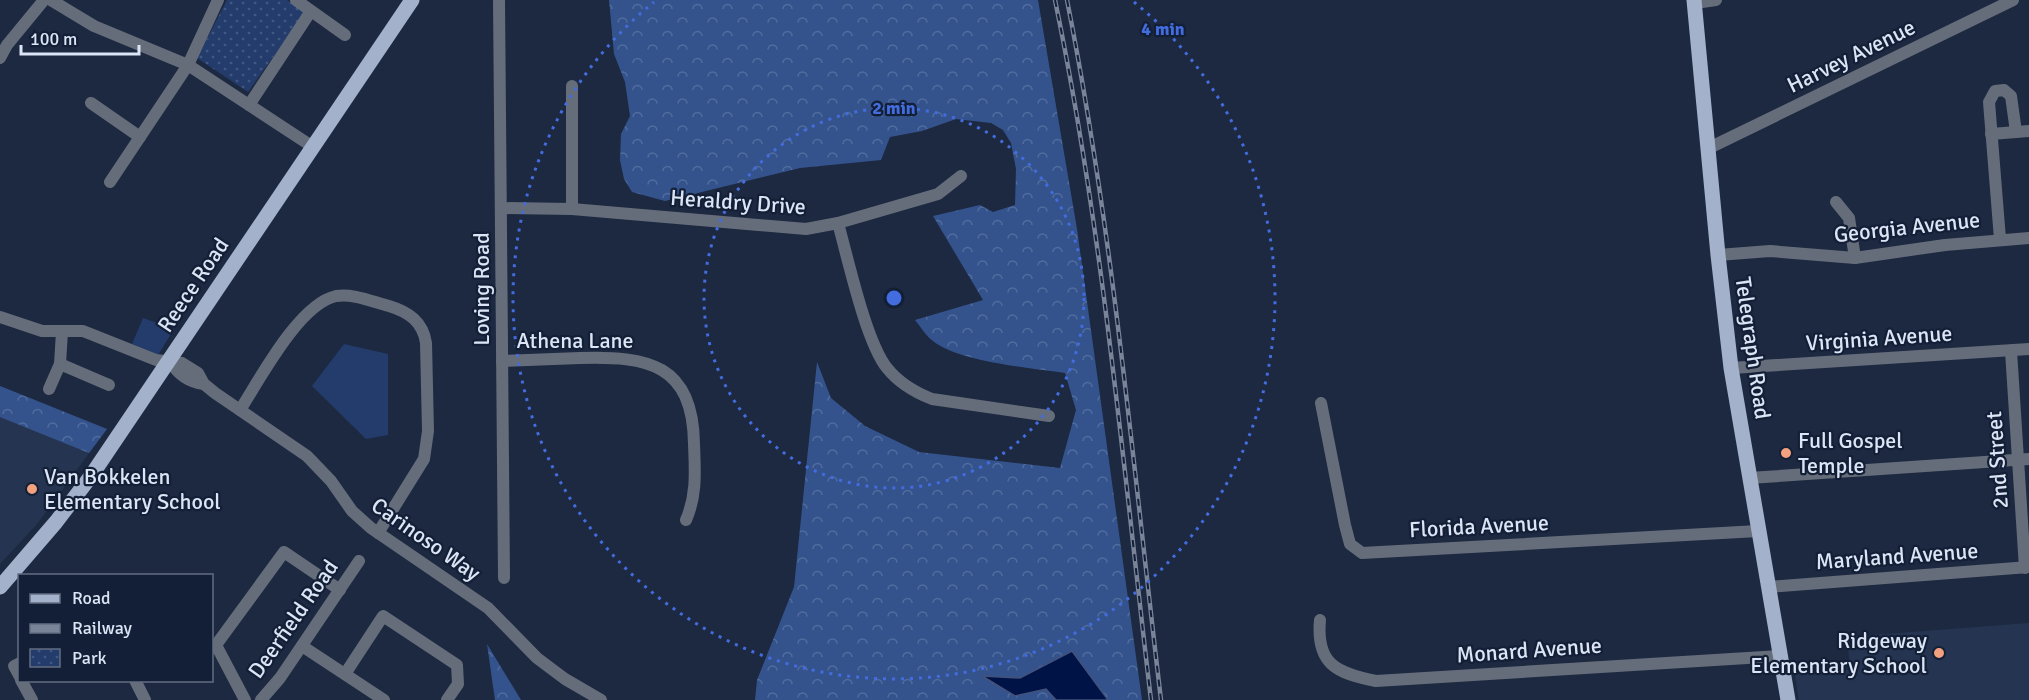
<svg xmlns="http://www.w3.org/2000/svg" width="2029" height="700" viewBox="0 0 2029 700" font-family="Signika,sans-serif">
<style>
.built{fill:#253551}
.green{fill:#233c6c}
.forest{fill:url(#forest-crowns)}
.park{fill:url(#park-dots)}
.water{fill:#001347;stroke:#42527b;stroke-width:1.5}
.lines{fill:none;stroke-linecap:round;stroke-linejoin:round}
.minor{stroke:#666d7a;stroke-width:12}
.major{stroke:#a3b1cb;stroke-width:15}
.rail-casing{stroke:#798499;stroke-width:4.5}
.rail{stroke:#131f36;stroke-width:2;stroke-dasharray:7;stroke-linecap:butt}
.ring{fill:none;stroke:#436cde;stroke-width:3;stroke-dasharray:3 6}
.poi-dot{fill:#f2a17e;stroke:#131f36;stroke-width:2}
.labels{text-anchor:middle;dominant-baseline:central;stroke-width:4.5;stroke-linejoin:round;paint-order:stroke}
.street-label{font-size:22px;fill:#dce5f5;stroke:#131f36}
.poi-label{font-size:22px;fill:#dce5f5;stroke:#131f36;text-anchor:start}
.centre{fill:#436cde;stroke:#131f36;stroke-width:3}
.ring-label{font-size:18px;text-anchor:middle;font-weight:bold;fill:#436cde;stroke:#131f36;stroke-width:4.5;stroke-linejoin:round;paint-order:stroke}
</style>
<defs>
<pattern id="forest-crowns" width="20" height="18" patternUnits="userSpaceOnUse" patternTransform="scale(1.5)"><rect width="20" height="18" fill="#34538d"/><path d="M2 6a3 3 0 1 1 6 0M12 15a3 3 0 1 1 6 0" fill="none" stroke="#516c9e"/></pattern>
<pattern id="park-dots" width="8" height="8" patternUnits="userSpaceOnUse" patternTransform="scale(1.5)"><rect width="8" height="8" fill="#233c6c"/><path d="M2 2h.1M6 6h.1" fill="none" stroke="#425882" stroke-width="1.8" stroke-linecap="round"/></pattern>
</defs>
<rect width="100%" height="100%" fill="#1c2941"/>
<!-- built -->
<g class="built">
<path d="M 0,386 L 107,429 L 37,524 L 0,564 Z"/>
<path d="M 2029,623 L 2029,700 L 1799,700 L 1794,670 L 1851,670 L 1846,637 Z"/>
</g>
<!-- green -->
<g class="green">
<path d="M 143,318 L 174,329 L 158,355 L 132,344 Z"/>
<path d="M 344,344 L 388,354 L 388,435 L 366,439 L 312,386 Z"/>
</g>
<!-- forest -->
<g class="forest">
<path d="M 609,0 L 1038,0 L 1077,229 L 1142,700 L 1108,700 L 1072,651 L 1020,678 L 984,676 L 1015,696 L 1046,689 L 1056,700 L 755,700 L 757,680 L 794,587 L 817,362 L 831,398 L 865,426 L 919,452 L 1060,468 L 1076,410 L 1065,373 C 1032,368 959,362 933,341 C 926,336 920,326 915,320 L 983,300 L 933,216 L 980,205 L 993,212 L 1015,205 L 1016,169 L 1011,143 L 1003,130 L 991,123 L 956,119 L 922,131 L 890,137 L 881,160 L 800,168 L 665,201 L 632,192 L 624,179 L 620,160 L 621,134 L 630,116 L 625,82 L 614,54 Z"/>
<path d="M 0,386 L 107,429 L 89,453 L 0,417 Z"/>
<path d="M 487,644 L 521,700 L 495,700 Z"/>
</g>
<!-- park -->
<path class="park" d="M 227,0 L 287,0 L 305,12 L 248,92 L 197,58 Z"/>
<!-- water -->
<path class="water" d="M 1072,651 L 1108,700 L 1056,700 L 1046,689 L 1015,696 L 982,676 L 1020,678 Z"/>
<g class="lines">
<!-- minor -->
<g class="minor">
<path d="M 51,0 L 94,26 L 188,65 L 313,147"/>
<path d="M 296,0 L 345,35"/>
<path d="M 499,0 L 504,578"/>
<path d="M 1695,3 L 1716,0"/>
<path d="M 0,58 L 7,45 L 44,0"/>
<path d="M 572,86 L 572,209"/>
<path d="M 91,103 L 140,137"/>
<path d="M 249,105 L 311,11"/>
<path d="M 1991,134 L 2029,131"/>
<path d="M 1707,149 L 2013,0"/>
<path d="M 110,182 L 188,65 L 218,0"/>
<path d="M 1836,202 L 1849,218 L 1855,258"/>
<path d="M 501,208 L 572,209 L 806,229 L 838,223 L 938,194 L 961,176"/>
<path d="M 838,223 C 848,259 866,342 887,368 C 899,383 914,392 932,399 L 1049,416"/>
<path d="M 2000,239 L 1989,102 L 1995,91 L 2004,90 L 2011,96 L 2016,132"/>
<path d="M 1718,255 L 1770,251 L 1855,258 L 1945,245 L 2029,238"/>
<path d="M 0,317 L 42,331 L 83,331 L 156,360 L 182,363 L 198,373 L 204,384 L 215,393 L 307,456 L 331,481 L 352,511 L 371,528 L 488,608 L 537,658 L 565,679 L 601,700"/>
<path d="M 62,332 L 60,364 L 109,385"/>
<path d="M 2011,351 L 2025,568"/>
<path d="M 170,361 C 178,375 188,382 204,384"/>
<path d="M 502,361 C 528,360 554,359 580,358 C 648,356 693,364 694,444 C 695,471 697,495 686,520"/>
<path d="M 1731,368 L 2029,349"/>
<path d="M 49,389 L 60,364"/>
<path d="M 1321,403 L 1345,525 L 1350,544 L 1362,553 L 1758,531"/>
<path d="M 240,410 C 260,379 299,304 336,296 C 353,293 373,302 389,306 C 409,312 423,322 426,343 L 428,431 L 424,459 L 378,533"/>
<path d="M 1749,478 L 2029,459"/>
<path d="M 1768,587 L 2029,567"/>
<path d="M 1320,620 C 1316,664 1336,673 1376,681 L 1780,656"/>
<path d="M 302,646 L 384,700"/>
<path d="M 20,663 L 14,666 L 20,677"/>
<path d="M 345,674 L 383,616 L 457,665 L 458,684 L 447,700"/>
<path d="M 21,680 L 32,700"/>
<path d="M 135,680 L 145,700"/>
<path d="M 245,700 L 216,645 L 284,552 L 340,590"/>
<path d="M 261,700 L 280,678 L 359,561"/>
</g>
<!-- major -->
<g class="major">
<path d="M 1694,0 L 1718,255 L 1731,368 L 1788,700"/>
<path d="M 0,587 L 56,522 L 91,476 L 412,0"/>
</g>
<!-- rail casing -->
<g class="rail-casing">
<g id="rail">
<path d="M 1055,0 C 1103,231 1123,466 1151,700"/>
<path d="M 1067,0 C 1113,231 1133,466 1161,700"/>
</g>
</g>
<!-- rail -->
<use href="#rail" class="rail"/>
</g>
<!-- distance rings -->
<g class="ring">
<circle cx="894" cy="298" r="190"/>
<path d="M1134 2A381 381 0 1 1 654 2"/>
</g>
<!-- markers -->
<g class="poi-dot">
<circle cx="1786" cy="453" r="6"/>
<circle cx="32" cy="489" r="6"/>
<circle cx="1939" cy="653" r="6"/>
</g>
<g class="labels">
<!-- street labels -->
<g class="street-label">
<text transform="translate(1851 56) rotate(-26)">Harvey Avenue</text>
<text transform="translate(738 202) rotate(4)">Heraldry Drive</text>
<text transform="translate(1907 227) rotate(-6)">Georgia Avenue</text>
<text transform="translate(193 285) rotate(-56)">Reece Road</text>
<text transform="translate(481 289) rotate(-90)">Loving Road</text>
<text transform="translate(1879 338) rotate(-4)">Virginia Avenue</text>
<text x="575" y="340">Athena Lane</text>
<text transform="translate(1753 348) rotate(82)">Telegraph Road</text>
<text transform="translate(1997 460) rotate(-94)">2nd Street</text>
<text transform="translate(1479 526) rotate(-3)">Florida Avenue</text>
<text transform="translate(426 539) rotate(35)">Carinoso Way</text>
<text transform="translate(1897 556) rotate(-4)">Maryland Avenue</text>
<text transform="translate(293 619) rotate(-55)">Deerfield Road</text>
<text transform="translate(1529 650) rotate(-4)">Monard Avenue</text>
</g>
<!-- poi labels -->
<g class="poi-label">
<text x="1798" y="440">Full Gospel<tspan x="1798" dy="25">Temple</tspan></text>
<text x="44" y="476">Van Bokkelen<tspan x="44" dy="25">Elementary School</tspan></text>
<text x="1927" y="640" text-anchor="end">Ridgeway<tspan x="1927" dy="25">Elementary School</tspan></text>
</g>
</g>
<circle cx="894" cy="298" r="9" class="centre"/>
<g class="ring-label">
<text x="1163" y="35">4 min</text>
<text x="894" y="114">2 min</text>
</g>
<!-- legend -->
<rect x="18" y="574" width="195" height="108" fill="#131f36" stroke="#636e82" stroke-width="1.5"/>
<rect x="30" y="594" width="30" height="9" fill="#a3b1cb" stroke="#636e82" stroke-width="1.5"/>
<text x="72" y="604" font-size="18" fill="#dce5f5">Road</text>
<rect x="30" y="624" width="30" height="9" fill="#798499" stroke="#636e82" stroke-width="1.5"/>
<text x="72" y="634" font-size="18" fill="#dce5f5">Railway</text>
<rect x="30" y="649" width="30" height="18" fill="url(#park-dots)" stroke="#636e82" stroke-width="1.5"/>
<text x="72" y="664" font-size="18" fill="#dce5f5">Park</text>
<!-- scale -->
<path d="M21 45v9h118v-9" fill="none" stroke="#dce5f5" stroke-width="3"/>
<text x="30" y="45" font-size="18" fill="#dce5f5" stroke="#131f36" stroke-width="4.5" paint-order="stroke">100 m</text>
</svg>
